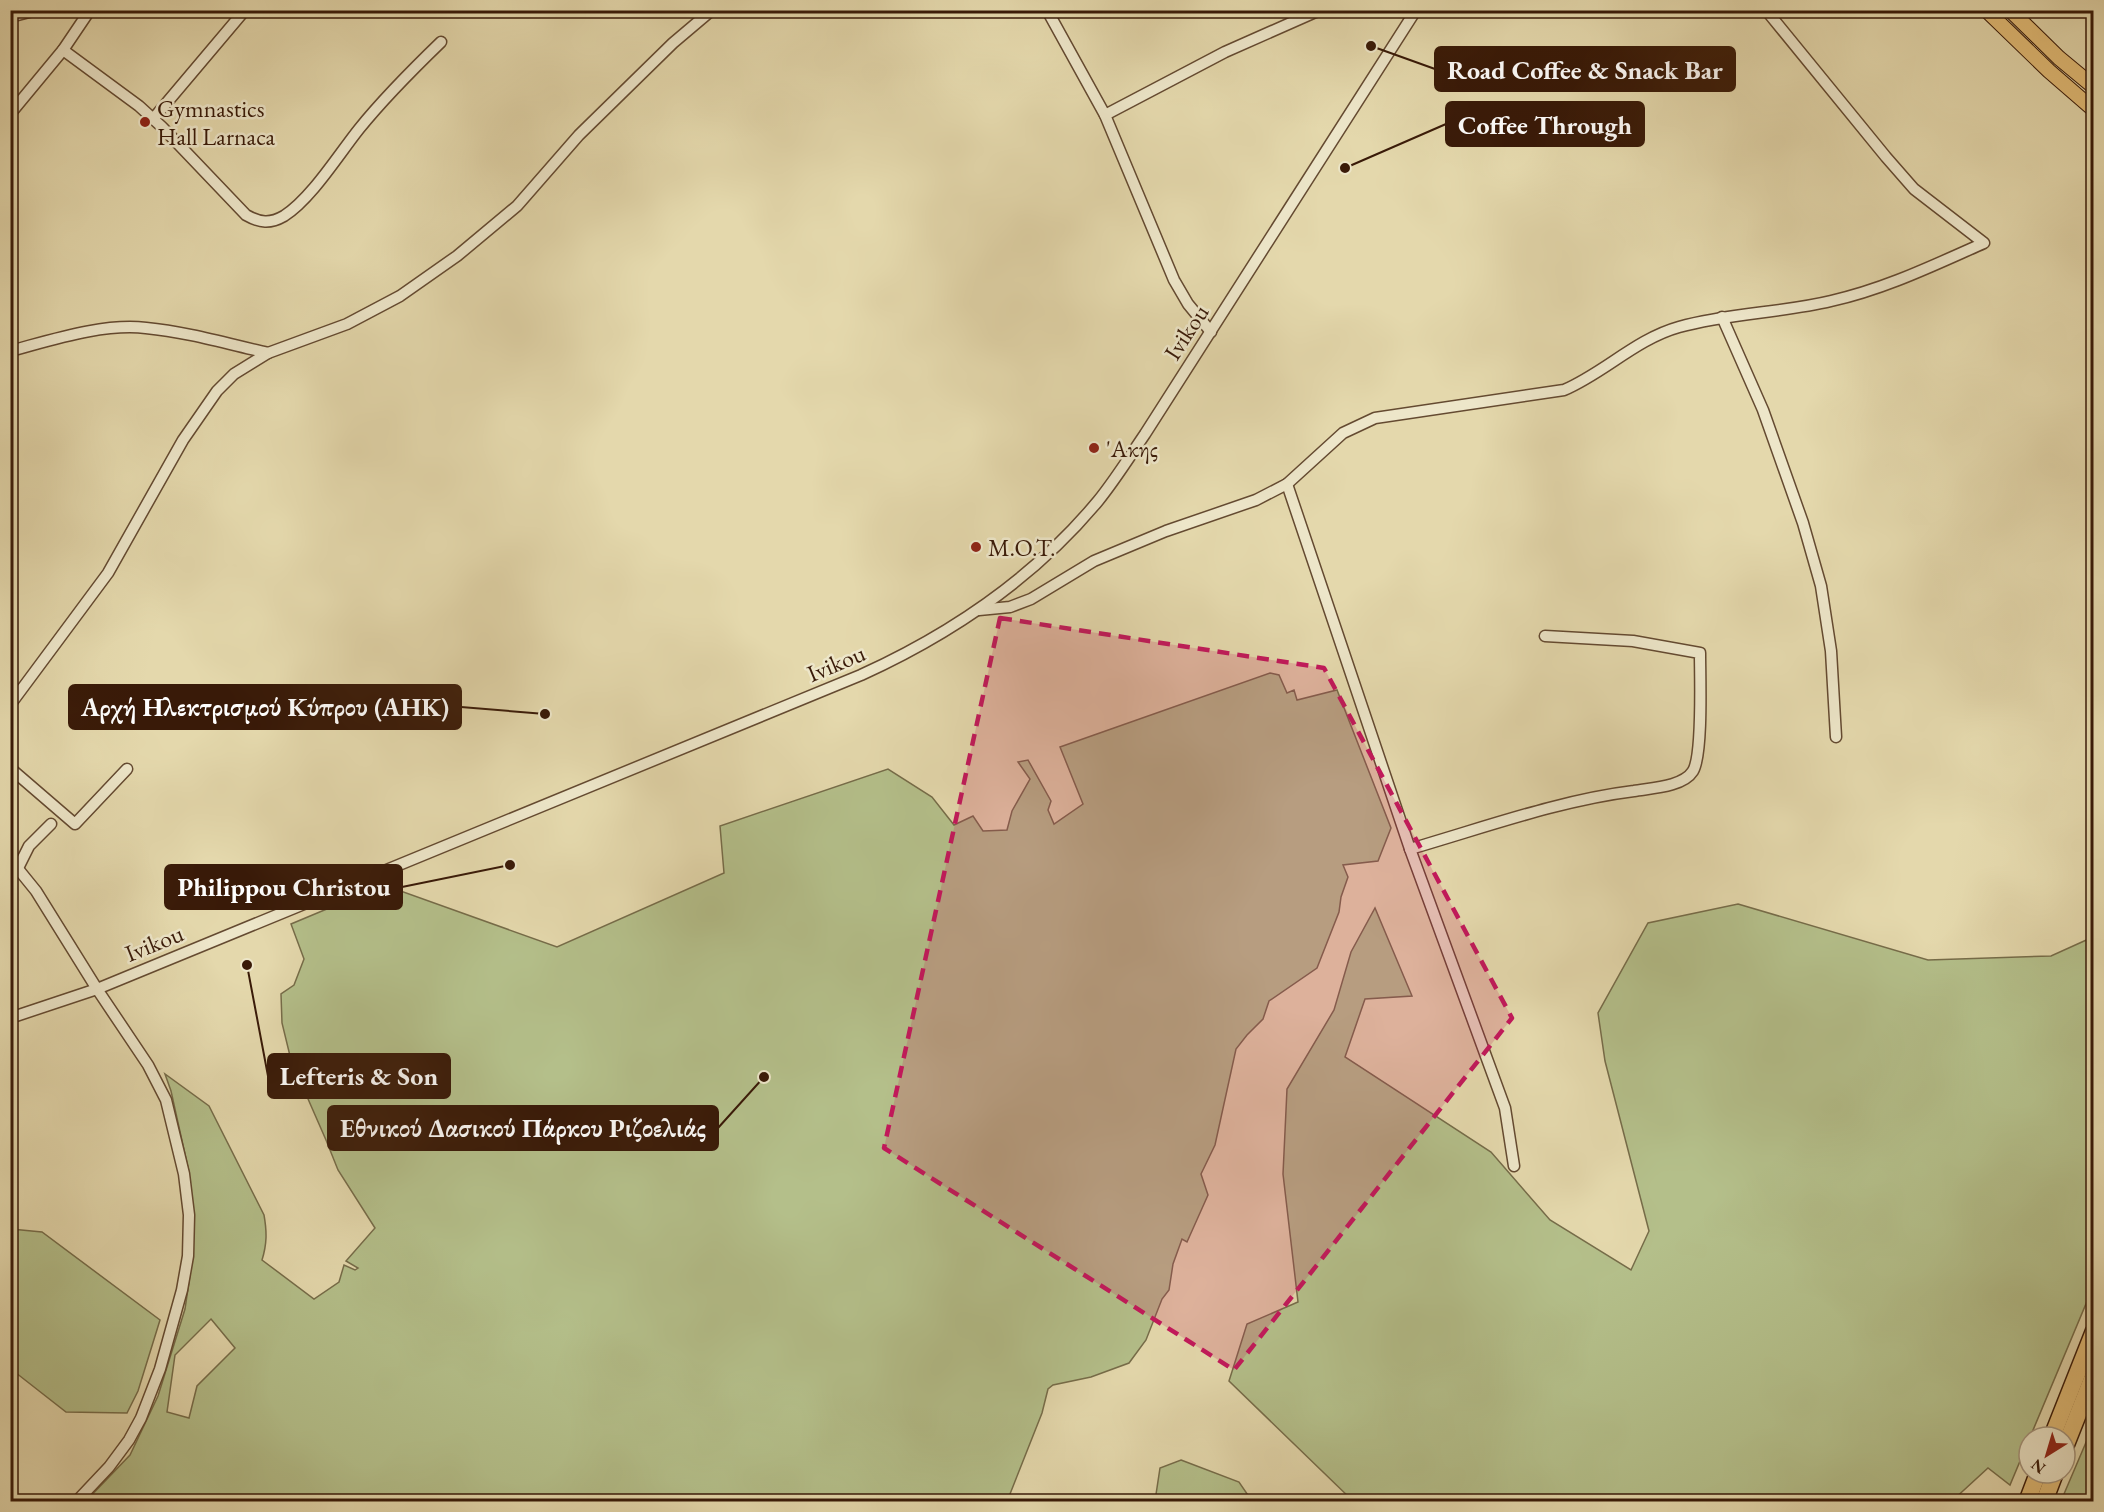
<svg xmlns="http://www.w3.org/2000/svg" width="2104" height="1512" viewBox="0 0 2104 1512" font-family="'EB Garamond',serif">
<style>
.green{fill:#b4bf8a;stroke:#766c49;stroke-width:1.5;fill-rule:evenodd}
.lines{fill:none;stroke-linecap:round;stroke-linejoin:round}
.minor-casing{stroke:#644a31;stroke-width:13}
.major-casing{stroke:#391a08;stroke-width:16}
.highway-casing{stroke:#391a08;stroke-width:19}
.minor{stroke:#ede6c9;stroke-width:10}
.major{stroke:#e2bc76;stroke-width:14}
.highway{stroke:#e2bc76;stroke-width:16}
.marked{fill:#c2185b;fill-opacity:0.2;stroke:#c2185b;stroke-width:4.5;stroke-dasharray:12 8;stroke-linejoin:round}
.poi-dot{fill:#8f2418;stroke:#ede6c9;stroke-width:2}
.labels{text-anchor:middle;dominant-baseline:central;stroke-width:5;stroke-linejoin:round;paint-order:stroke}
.poi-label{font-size:24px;fill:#391a08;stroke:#ede6c9;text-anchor:start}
.street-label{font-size:24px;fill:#391a08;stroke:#ede6c9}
.leader{fill:none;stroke:#391a08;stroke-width:2}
.callout-dot{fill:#391a08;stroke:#ede6c9;stroke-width:2}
.callout{fill:#391a08;stroke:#391a08;stroke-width:2}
.callout-label{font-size:26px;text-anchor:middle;font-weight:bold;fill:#fff}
</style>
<rect width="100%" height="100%" fill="#e4d8ac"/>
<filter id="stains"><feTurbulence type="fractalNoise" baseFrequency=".00333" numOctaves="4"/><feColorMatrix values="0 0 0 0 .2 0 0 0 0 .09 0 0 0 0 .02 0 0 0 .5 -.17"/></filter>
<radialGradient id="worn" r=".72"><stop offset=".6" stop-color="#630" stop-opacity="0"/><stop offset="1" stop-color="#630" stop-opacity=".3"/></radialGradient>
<!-- green -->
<g class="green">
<path d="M 1270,673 L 1279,675 L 1287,693 L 1294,690 L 1297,700 L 1337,690 L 1391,828 L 1378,861 L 1343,865 L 1348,877 L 1341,897 L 1339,912 L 1317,968 L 1269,1001 L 1263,1019 L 1247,1035 L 1236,1049 L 1215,1145 L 1201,1174 L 1208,1195 L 1187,1242 L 1182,1239 L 1173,1264 L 1169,1290 L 1162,1299 L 1146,1340 L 1129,1363 L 1091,1377 L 1053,1385 L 1048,1389 L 1042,1413 L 1010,1494 L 1018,1501 L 85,1502 L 130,1455 L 158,1396 L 185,1309 L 190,1275 L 189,1172 L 171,1091 L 165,1074 L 209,1106 L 264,1215 C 267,1232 267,1244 262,1260 L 314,1299 L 339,1282 L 344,1265 L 355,1270 L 358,1268 L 346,1261 L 375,1228 L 338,1170 L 326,1140 L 291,1060 L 282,1023 L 281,994 L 294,985 L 304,959 L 291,924 L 384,885 L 557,947 L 724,873 L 720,826 L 888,769 L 932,797 L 954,825 L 973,816 L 983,831 L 1007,830 L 1012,811 L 1030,779 L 1018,762 L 1028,760 L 1051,801 L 1048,810 L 1054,824 L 1083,804 L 1060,747 ZM 211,1319 L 235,1348 L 197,1386 L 189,1418 L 167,1412 L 175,1355 Z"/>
<path d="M 1738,904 L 1928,960 L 2051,956 L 2093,937 L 2093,1287 L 2010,1485 L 1988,1468 L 1952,1501 L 1353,1501 L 1229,1381 L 1247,1324 L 1298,1302 L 1283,1174 L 1287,1089 L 1334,1010 L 1351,952 L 1375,908 L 1412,996 L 1365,999 L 1345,1057 L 1491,1152 L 1550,1220 L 1631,1270 L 1649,1231 L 1605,1061 L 1598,1013 L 1648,923 Z"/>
<path d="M 11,1229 L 42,1232 L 160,1320 L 138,1391 L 127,1413 L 66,1412 L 11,1369 Z"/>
<path d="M 2093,1426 L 2093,1501 L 2061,1501 Z"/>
<path d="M 1181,1460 L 1239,1482 L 1252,1501 L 1155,1501 L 1160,1468 Z"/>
</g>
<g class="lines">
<!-- minor casing -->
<g class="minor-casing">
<g id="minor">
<path d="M 1047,10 L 1105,115 L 1174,280 L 1188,304 L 1211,332"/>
<path d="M 10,17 L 37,10"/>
<path d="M 63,50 L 139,106 L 162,127 L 246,215 C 260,223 270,224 284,216 C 311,199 339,154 359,129 C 384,98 412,70 441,42"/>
<path d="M 10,114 L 63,50 L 90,10"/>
<path d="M 1105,115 L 1225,52 L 1320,10"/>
<path d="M 153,119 L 245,10"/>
<path d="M 1722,317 L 1763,410 L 1803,523 L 1821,586 L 1831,651 L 1836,737"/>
<path d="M 10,351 C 52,340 103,323 146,328 C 187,332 228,344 268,353"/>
<path d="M 1287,484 L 1410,849 L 1505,1108 L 1514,1166"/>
<path d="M 979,610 L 1010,607 L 1031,599 L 1094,561 L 1166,531 L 1256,500 L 1287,484 L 1343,433 L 1375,418 L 1564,390 C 1604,373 1636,339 1679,327 C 1729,313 1781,313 1831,301 C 1885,289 1934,265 1984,243 L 1914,189 L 1886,157 L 1766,10"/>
<path d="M 10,705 L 108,573 L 183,440 L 217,391 L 234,374 L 268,353 L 347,324 L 400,296 L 457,256 L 517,206 L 579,135 L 673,43 L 712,10"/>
<path d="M 10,768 L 75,824 L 127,769"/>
<path d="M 1410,849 C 1483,828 1560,800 1634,791 C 1651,788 1683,787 1693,771 C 1703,754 1700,677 1700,653 L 1633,641 L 1545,636"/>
<path d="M 10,859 L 36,891 L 97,989 L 148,1065 L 166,1100 L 184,1174 L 189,1215 L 188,1256 L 182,1290 L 160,1369 L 141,1418 L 129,1440 L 109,1467 L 76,1502"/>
<path d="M 18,868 L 29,846 L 51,824"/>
<path d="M 10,1018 L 97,989 L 861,675 C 951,634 1034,578 1098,501 C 1115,480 1130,456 1145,434 L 1416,10"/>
</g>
</g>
<!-- major casing -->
<g class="major-casing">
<g id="major">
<path d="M 1986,10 L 2049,71 L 2094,110"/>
<path d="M 2010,10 L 2059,58 L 2094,87"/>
</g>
</g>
<!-- highway casing -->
<g class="highway-casing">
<g id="highway">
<path d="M 2052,1437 L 2094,1331"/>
<path d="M 2065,1447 L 2094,1374"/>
<path d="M 2027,1502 L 2038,1473"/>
<path d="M 2044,1502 L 2055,1473"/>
</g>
</g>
<!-- minor -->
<use href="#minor" class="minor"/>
<!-- major -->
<use href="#major" class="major"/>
<!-- highway -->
<use href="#highway" class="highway"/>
</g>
<!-- marked area -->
<path class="marked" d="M 1000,618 L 1324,668 L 1512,1018 L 1234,1370 L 884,1148 Z"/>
<!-- markers -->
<g class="poi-dot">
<circle cx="145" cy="122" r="6"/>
<circle cx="1094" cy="448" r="6"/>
<circle cx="976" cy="547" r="6"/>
</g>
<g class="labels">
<!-- poi labels -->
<g class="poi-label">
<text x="157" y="108">Gymnastics<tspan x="157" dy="28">Hall Larnaca</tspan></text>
<text x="1106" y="448">'Ακης</text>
<text x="988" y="547">M.O.T.</text>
</g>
<!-- street labels -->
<g class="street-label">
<text transform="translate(1186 332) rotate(-57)">Ivikou</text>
<text transform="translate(836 663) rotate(-23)">Ivikou</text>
<text transform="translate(154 943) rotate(-22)">Ivikou</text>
</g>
</g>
<!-- callouts -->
<path class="leader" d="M1371 46L1435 69M1345 168L1446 124M545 714L461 707M510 865L402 887M247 965L268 1076M764 1077L718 1128"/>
<g class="callout-dot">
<circle cx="1371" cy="46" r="6"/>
<circle cx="1345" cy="168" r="6"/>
<circle cx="545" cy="714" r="6"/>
<circle cx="510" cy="865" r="6"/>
<circle cx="247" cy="965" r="6"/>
<circle cx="764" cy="1077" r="6"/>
</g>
<g class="callout">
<rect x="1435" y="47" width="300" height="44" rx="6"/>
<rect x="1446" y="102" width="198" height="44" rx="6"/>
<rect x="69" y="685" width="392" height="44" rx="6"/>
<rect x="165" y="865" width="237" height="44" rx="6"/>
<rect x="268" y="1054" width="182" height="44" rx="6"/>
<rect x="328" y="1106" width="390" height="44" rx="6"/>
</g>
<g class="callout-label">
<text x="1585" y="79">Road Coffee &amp; Snack Bar</text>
<text x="1545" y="134">Coffee Through</text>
<text x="265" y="716">Αρχή Ηλεκτρισμού Κύπρου (ΑΗΚ)</text>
<text x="284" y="896">Philippou Christou</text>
<text x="359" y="1085">Lefteris &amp; Son</text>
<text x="523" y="1137">Εθνικού Δασικού Πάρκου Ριζοελιάς</text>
</g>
<!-- margin -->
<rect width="2104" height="1512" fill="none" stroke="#e4d8ac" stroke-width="36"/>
<rect x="12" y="12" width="2080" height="1488" fill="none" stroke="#391a08" stroke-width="3"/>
<rect x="18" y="18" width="2068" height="1476" fill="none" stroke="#391a08" stroke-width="1.5"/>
<!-- north arrow -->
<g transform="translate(2047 1455) rotate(217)"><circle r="28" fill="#ede6c9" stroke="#a5947c" stroke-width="1.5"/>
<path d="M0-4.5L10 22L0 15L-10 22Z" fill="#8f2418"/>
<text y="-9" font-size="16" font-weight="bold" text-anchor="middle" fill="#391a08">N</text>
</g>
<rect width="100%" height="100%" filter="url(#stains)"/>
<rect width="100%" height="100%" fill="url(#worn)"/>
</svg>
